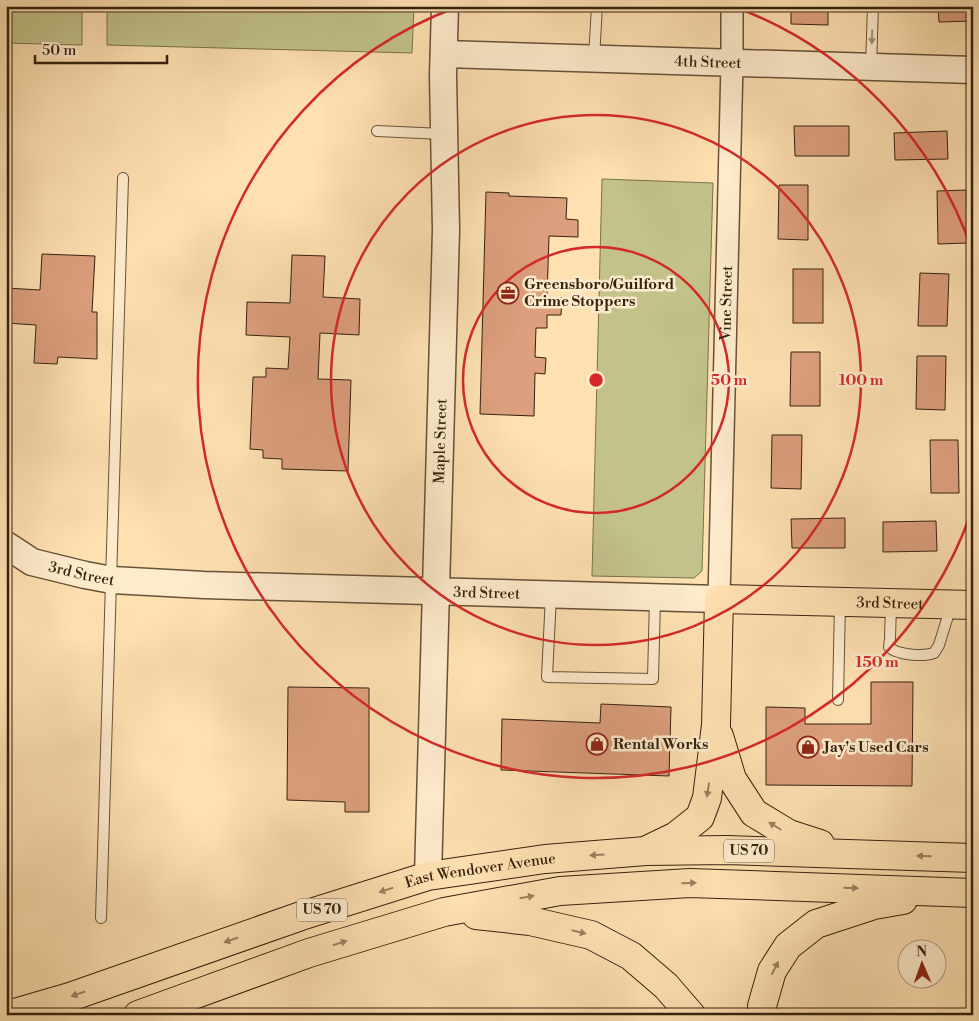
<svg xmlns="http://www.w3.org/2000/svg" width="979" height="1021" viewBox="0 0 979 1021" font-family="'Libre Bodoni',serif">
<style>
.green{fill:#c2c28a;stroke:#7b724c}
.building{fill:#dd9f7d;stroke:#34220f}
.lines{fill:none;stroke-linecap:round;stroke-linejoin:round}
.service-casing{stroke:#665238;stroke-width:12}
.minor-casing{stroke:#665238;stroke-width:24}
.tertiary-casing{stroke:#665238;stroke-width:29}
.primary-casing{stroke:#34220f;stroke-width:30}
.trunk-casing{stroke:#34220f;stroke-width:30}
.service{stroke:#feebcc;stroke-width:10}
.minor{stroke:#feebcc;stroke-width:21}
.tertiary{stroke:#feebcc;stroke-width:26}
.primary{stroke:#fee0b1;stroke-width:28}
.trunk{stroke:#fee0b1;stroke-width:28}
.oneway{fill:#a39177}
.oneway2{fill:#998160}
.ring{fill:none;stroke:#d62828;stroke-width:2.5}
.labels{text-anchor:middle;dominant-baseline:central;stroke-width:5;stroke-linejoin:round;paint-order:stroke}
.shield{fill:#feebcc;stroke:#715e48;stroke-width:1}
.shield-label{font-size:14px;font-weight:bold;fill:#34220f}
.street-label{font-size:15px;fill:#34220f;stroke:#feebcc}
.poi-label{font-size:15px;font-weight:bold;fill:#34220f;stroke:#feebcc;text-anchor:start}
.centre{fill:#d62828;stroke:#feebcc;stroke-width:2.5}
.ring-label{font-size:15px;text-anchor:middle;font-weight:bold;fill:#d62828;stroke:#feebcc;stroke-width:5;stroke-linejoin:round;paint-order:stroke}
</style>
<rect width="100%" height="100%" fill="#fee0b1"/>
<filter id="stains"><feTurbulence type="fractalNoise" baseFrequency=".004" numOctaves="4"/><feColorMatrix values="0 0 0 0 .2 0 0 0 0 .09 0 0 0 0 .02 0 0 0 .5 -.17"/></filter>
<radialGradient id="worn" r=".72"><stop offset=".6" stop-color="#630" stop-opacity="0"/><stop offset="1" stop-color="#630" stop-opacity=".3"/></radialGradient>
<!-- green -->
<g class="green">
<path d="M 6,6 L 82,6 L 82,45 L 6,43 Z"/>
<path d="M 107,6 L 414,6 L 412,53 L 107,45 Z"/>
<path d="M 602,179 L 713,183 L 702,571 L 694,578 L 592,576 Z"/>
</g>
<!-- building -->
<g class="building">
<path d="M 791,6 L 828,6 L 828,25 L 791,24 Z"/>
<path d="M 938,6 L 973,6 L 973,21 L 939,22 Z"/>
<path d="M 794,126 L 849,126 L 849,156 L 795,156 Z"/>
<path d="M 947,131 L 948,159 L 895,160 L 894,133 Z"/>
<path d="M 779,185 L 808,185 L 808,240 L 778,239 Z"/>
<path d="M 967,190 L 968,243 L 938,244 L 937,191 Z"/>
<path d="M 486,192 L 509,193 L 509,196 L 567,198 L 566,219 L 578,220 L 578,237 L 549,236 L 547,298 L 562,298 L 561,315 L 547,315 L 547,328 L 536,328 L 535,357 L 546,358 L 545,374 L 535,373 L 534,416 L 480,414 Z"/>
<path d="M 42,254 L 95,256 L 92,312 L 97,312 L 97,359 L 58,357 L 57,364 L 34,363 L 36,325 L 6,323 L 6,288 L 40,290 Z"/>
<path d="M 292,255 L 325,256 L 323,297 L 360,299 L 359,335 L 320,333 L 318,379 L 351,380 L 348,471 L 282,469 L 282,459 L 263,458 L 263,450 L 250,449 L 253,377 L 266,377 L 266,368 L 288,369 L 290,337 L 246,335 L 247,302 L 290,303 Z"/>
<rect x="793" y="269" width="30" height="54"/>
<path d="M 920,273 L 949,274 L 947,326 L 918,326 Z"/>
<path d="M 791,352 L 820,352 L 820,406 L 790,406 Z"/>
<path d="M 917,356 L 946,356 L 945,410 L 916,409 Z"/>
<path d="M 772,435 L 802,435 L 801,489 L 771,488 Z"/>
<path d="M 930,440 L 958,440 L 959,493 L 931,493 Z"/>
<path d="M 845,518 L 845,548 L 792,548 L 791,519 Z"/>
<path d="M 936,521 L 937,551 L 883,552 L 883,522 Z"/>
<path d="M 871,682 L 913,682 L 912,786 L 766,785 L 766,707 L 805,708 L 805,724 L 871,724 Z"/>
<path d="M 288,687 L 369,688 L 369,812 L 345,812 L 345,802 L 287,800 Z"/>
<path d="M 601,704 L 671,707 L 669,776 L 501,770 L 502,719 L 600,723 Z"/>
</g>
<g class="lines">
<!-- service casing -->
<g class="service-casing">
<g id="service">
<path d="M 594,58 L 597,6"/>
<path d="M 871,67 L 873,6"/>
<path d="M 377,131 L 443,134"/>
<path d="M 551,595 L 547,677 L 653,679 L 655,598"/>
<path d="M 891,604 L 890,639 L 889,647 C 897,655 923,657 934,653 L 939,645 L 951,606"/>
<path d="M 838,700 L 840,603"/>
<path d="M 101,918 L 123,178"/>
</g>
</g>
<!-- minor casing -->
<g class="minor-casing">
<g id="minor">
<path id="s1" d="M 719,599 L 732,64 L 732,6"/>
</g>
</g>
<!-- tertiary casing -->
<g class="tertiary-casing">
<g id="tertiary">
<path id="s2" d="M 444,54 L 973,70"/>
<path id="s3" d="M 6,545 L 32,562 L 85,575 L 112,580 L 204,585 L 719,599"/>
<path id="s4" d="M 428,876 L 446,230 L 443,76 L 445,6"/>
</g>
</g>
<!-- primary casing -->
<g class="primary-casing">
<g id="primary">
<path id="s5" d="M 719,599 L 973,605"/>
</g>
</g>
<!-- trunk casing -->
<g class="trunk-casing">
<g id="trunk">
<path d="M 719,736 L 732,779 L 754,813 L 789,834 L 820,844"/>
<path d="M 649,849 L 676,836 L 700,817 L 707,798 L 716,725 L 719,599"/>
<path d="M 476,915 L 530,921 L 591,935 L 631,956 L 666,986 L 691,1015"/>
<path id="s6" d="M 8,1015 L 70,997 L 301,916 L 428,876 L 545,859 L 646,851 L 727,850 L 973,858"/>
<path d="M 138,1015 L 309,953 L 444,912 L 560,891 L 690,883 L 973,893"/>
<path d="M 763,1015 L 762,1006 L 772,971 L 788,946 L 816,924 L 874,905 L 903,900"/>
</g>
</g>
<!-- service -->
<use href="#service" class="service"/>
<!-- minor -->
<use href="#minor" class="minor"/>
<!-- tertiary -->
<use href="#tertiary" class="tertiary"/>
<!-- primary -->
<use href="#primary" class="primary"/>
<!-- trunk -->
<use href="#trunk" class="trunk"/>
</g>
<!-- one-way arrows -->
<defs><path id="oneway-solid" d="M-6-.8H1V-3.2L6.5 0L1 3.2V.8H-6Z" transform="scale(1.25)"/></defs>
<use class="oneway" href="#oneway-solid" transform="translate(872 37) rotate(92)"/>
<g class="oneway2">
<use href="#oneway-solid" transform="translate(708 790) rotate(98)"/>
<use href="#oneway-solid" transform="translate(775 826) rotate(-148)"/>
<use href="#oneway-solid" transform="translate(597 855) rotate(176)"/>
<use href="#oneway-solid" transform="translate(924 856) rotate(-178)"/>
<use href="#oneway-solid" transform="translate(689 883) rotate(-1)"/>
<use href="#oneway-solid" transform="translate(851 888) rotate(2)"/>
<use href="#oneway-solid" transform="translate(386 890) rotate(163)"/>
<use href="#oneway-solid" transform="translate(527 897) rotate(-10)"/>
<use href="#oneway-solid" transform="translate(579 932) rotate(13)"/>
<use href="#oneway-solid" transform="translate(231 940) rotate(161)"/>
<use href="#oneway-solid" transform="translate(340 943) rotate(-17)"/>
<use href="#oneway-solid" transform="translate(775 968) rotate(-63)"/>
<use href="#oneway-solid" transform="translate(78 994) rotate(161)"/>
</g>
<!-- distance rings -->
<g class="ring">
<circle cx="596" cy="380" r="133"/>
<circle cx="596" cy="380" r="265"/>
<path d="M972 510A398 398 0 1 1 457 7M735 7A398 398 0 0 1 972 250"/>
</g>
<!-- icons -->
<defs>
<g id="office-ring" transform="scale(1.125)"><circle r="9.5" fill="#feebcc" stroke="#8f2418" stroke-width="1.5"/><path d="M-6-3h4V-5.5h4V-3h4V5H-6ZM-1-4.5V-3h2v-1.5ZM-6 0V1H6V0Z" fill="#8f2418"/></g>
<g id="shop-ring" transform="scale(1.125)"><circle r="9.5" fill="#feebcc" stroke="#8f2418" stroke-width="1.5"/><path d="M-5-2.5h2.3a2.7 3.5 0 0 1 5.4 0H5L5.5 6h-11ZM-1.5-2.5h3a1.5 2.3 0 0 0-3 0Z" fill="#8f2418"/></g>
</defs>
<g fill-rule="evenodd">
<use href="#office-ring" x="508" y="293"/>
<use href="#shop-ring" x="597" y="744"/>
<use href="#shop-ring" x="808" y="747"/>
</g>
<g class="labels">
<!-- shield labels -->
<g class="shield">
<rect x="724" y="839.5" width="50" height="23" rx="4"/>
<rect x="297" y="898.5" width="50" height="23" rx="4"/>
</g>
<g class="shield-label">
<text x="749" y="851">US 70</text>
<text x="322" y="910">US 70</text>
</g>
<!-- street labels -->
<g class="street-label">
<text stroke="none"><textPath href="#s2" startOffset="264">4th Street</textPath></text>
<text stroke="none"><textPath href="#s1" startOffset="296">Vine Street</textPath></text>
<text stroke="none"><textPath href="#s4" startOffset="435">Maple Street</textPath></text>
<text stroke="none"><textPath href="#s3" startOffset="82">3rd Street</textPath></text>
<text stroke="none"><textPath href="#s3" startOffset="488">3rd Street</textPath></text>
<text stroke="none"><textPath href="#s5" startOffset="171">3rd Street</textPath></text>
<text stroke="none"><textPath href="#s6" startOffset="495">East Wendover Avenue</textPath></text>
</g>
<!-- poi labels -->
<g class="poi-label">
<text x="524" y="284">Greensboro/Guilford<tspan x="524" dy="17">Crime Stoppers</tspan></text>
<text x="613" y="744">Rental Works</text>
<text x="824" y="747">Jay's Used Cars</text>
</g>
</g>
<circle cx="596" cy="380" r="8" class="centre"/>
<g class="ring-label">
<text x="729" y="385">50 m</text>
<text x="861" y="385">100 m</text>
<text x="877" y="667">150 m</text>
</g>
<!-- margin -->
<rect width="979" height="1021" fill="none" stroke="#fee0b1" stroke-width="25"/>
<rect x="8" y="8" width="964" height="1006" fill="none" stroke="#34220f" stroke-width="2.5"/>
<rect x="12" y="12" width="954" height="996" fill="none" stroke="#34220f"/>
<!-- north arrow -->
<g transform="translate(922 964) rotate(358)"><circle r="24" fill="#feebcc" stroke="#ad9b80"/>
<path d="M0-4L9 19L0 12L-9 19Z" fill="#8f2418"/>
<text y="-8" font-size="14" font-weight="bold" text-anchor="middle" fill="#34220f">N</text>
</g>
<!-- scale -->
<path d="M35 55v8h132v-8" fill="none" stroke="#34220f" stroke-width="2.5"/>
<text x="42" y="55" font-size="15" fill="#34220f" stroke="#feebcc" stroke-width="4" paint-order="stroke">50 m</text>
<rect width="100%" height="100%" filter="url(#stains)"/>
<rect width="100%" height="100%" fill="url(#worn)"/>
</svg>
